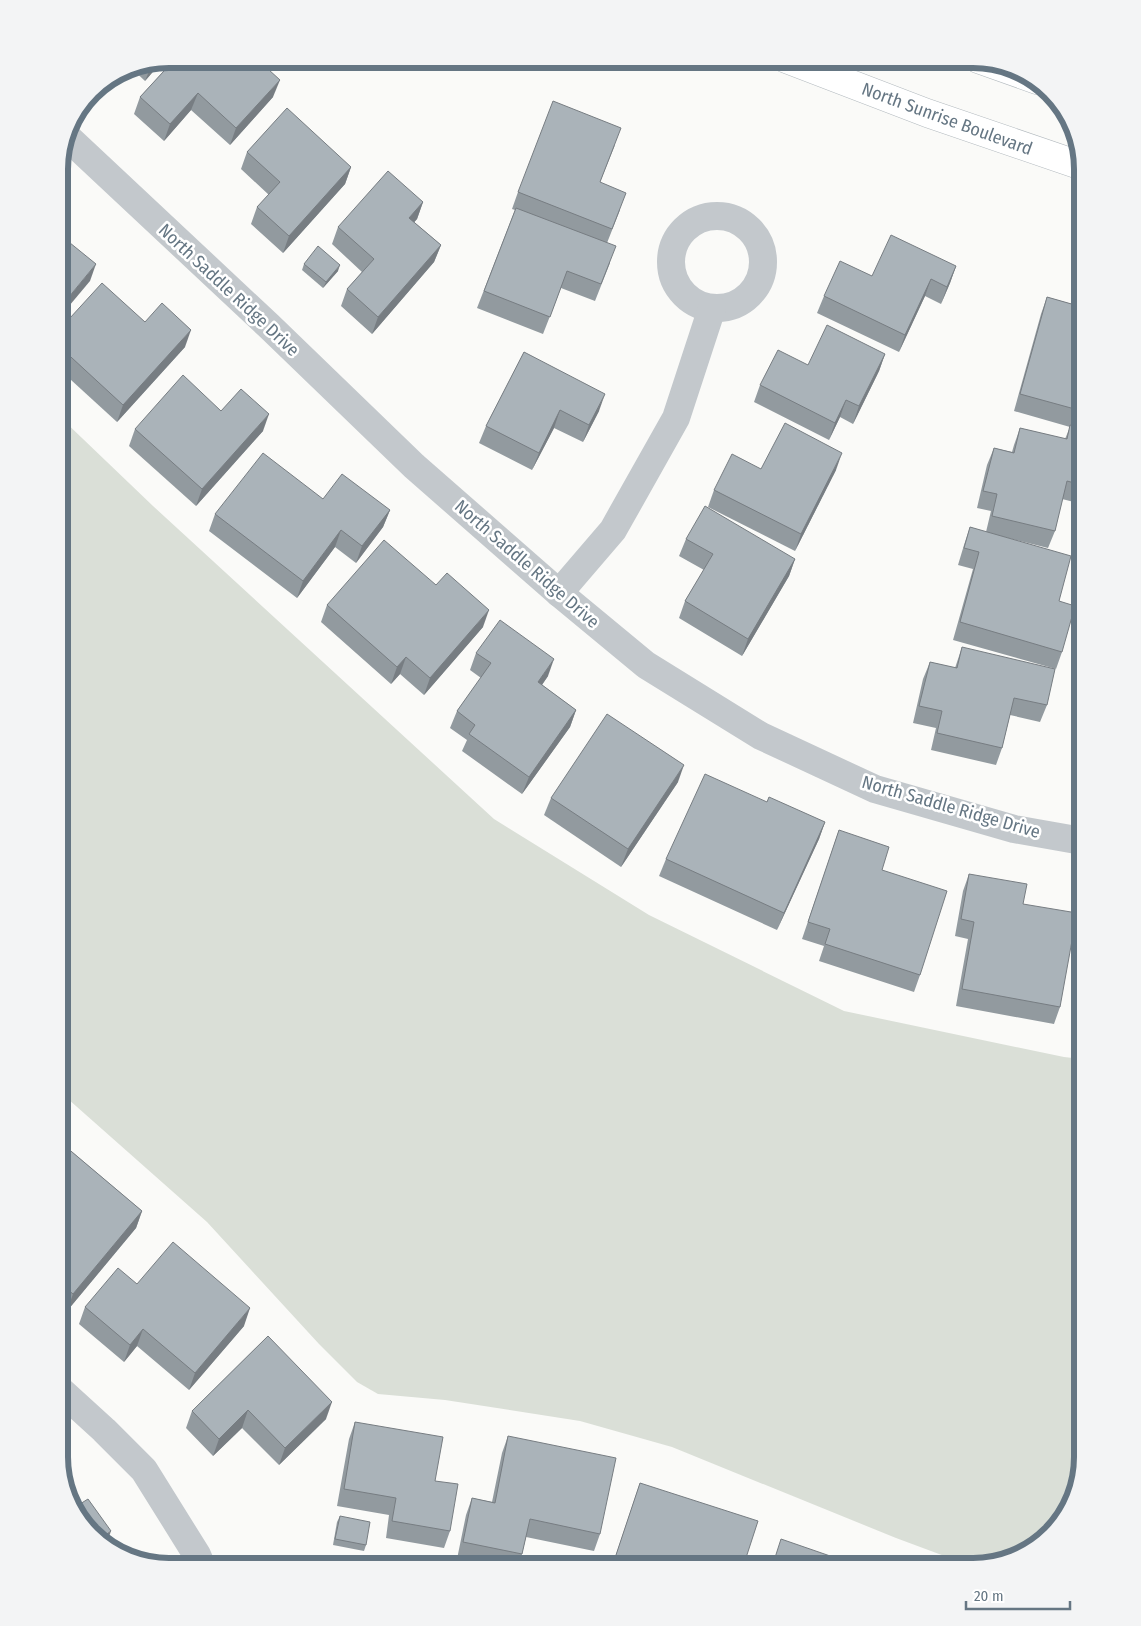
<svg xmlns="http://www.w3.org/2000/svg" width="1141" height="1626" viewBox="0 0 1141 1626" font-family="'Fira Sans Condensed',sans-serif">
<style>
.green{fill:#dadfd7}
.lines{fill:none;stroke-linecap:round;stroke-linejoin:round}
.secondary-casing{stroke:#b3babf;stroke-width:29}
.street{stroke:#c3c8cc;stroke-width:28}
.secondary{stroke:#fff;stroke-width:28}
.wall{fill:#929a9f}
.shaded-wall{fill:#777d82}
.building{fill:#aab3b9;stroke:#777d82}
.labels{text-anchor:middle;dominant-baseline:central;stroke-width:5;stroke-linejoin:round;paint-order:stroke}
.street-label{font-size:18px;fill:#657683;stroke:#fff}
.rim{fill:none;stroke:#657683;stroke-width:6}
</style>
<rect width="100%" height="100%" fill="#fafaf8"/>
<!-- green -->
<path class="green" d="M 59,416 L 153,506 L 494,819 L 649,915 L 844,1011 L 1064,1057 L 1082,1059 L 1082,1458 L 1067,1513 L 1027,1553 L 974,1567 L 896,1538 L 672,1447 L 580,1421 L 445,1400 L 378,1394 L 357,1382 L 319,1344 L 207,1222 L 59,1091 Z"/>
<g class="lines">
<!-- secondary casing -->
<g class="secondary-casing">
<g id="secondary">
<path d="M 786,59 L 927,113 L 1082,166"/>
<path d="M 978,59 L 1037,80"/>
</g>
</g>
<!-- street -->
<g class="street">
<path d="M 65,135 L 269,326 L 414,466 L 559,593 L 646,665 L 761,736 L 875,789 L 1014,829 L 1082,841"/>
<circle cx="717" cy="262" r="46"/>
<path d="M 559,593 L 613,530 L 676,418 L 712,308"/>
<path d="M 59,1389 L 104,1430 L 144,1470 L 197,1555 L 202,1567"/>
</g>
<!-- secondary -->
<use href="#secondary" class="secondary"/>
</g>
<!-- wall -->
<g class="wall">
<path d="M 175,59 L 273,97 L 230,145 L 191,110 L 164,141 L 134,114 L 140,97 Z"/>
<path d="M 163,60 L 145,81 L 129,66 Z"/>
<path d="M 615,145 L 600,182 L 620,210 L 607,243 L 610,263 L 595,301 L 561,288 L 543,334 L 477,308 L 515,210 L 512,209 L 518,192 Z"/>
<path d="M 247,152 L 351,167 L 345,184 L 283,253 L 251,224 L 257,207 L 269,195 L 241,169 Z"/>
<path d="M 423,202 L 417,219 L 414,222 L 441,245 L 434,262 L 372,334 L 341,306 L 347,289 L 362,272 L 332,244 L 338,227 Z"/>
<path d="M 304,264 L 338,271 L 323,288 L 302,270 Z"/>
<path d="M 956,266 L 950,283 L 941,304 L 925,296 L 899,352 L 817,313 L 824,296 L 872,276 Z"/>
<path d="M 1047,297 L 1082,307 L 1082,504 L 1062,499 L 1055,531 L 1048,548 L 1000,536 L 1059,601 L 1062,652 L 1056,669 L 953,640 L 973,569 L 958,565 L 964,545 L 970,527 L 986,532 L 991,511 L 977,508 L 987,465 L 994,448 L 1012,452 L 1014,445 L 1020,428 L 1065,439 L 1070,427 L 1014,411 L 1041,314 Z"/>
<path d="M 145,322 L 185,347 L 117,422 L 59,369 L 59,330 Z"/>
<path d="M 524,352 L 599,411 L 583,442 L 554,428 L 532,470 L 479,443 L 486,426 Z"/>
<path d="M 885,354 L 879,371 L 853,424 L 840,417 L 829,440 L 754,402 L 760,385 L 808,365 Z"/>
<path d="M 221,411 L 263,431 L 196,506 L 129,446 L 135,429 Z"/>
<path d="M 761,469 L 836,470 L 795,551 L 708,507 L 714,490 Z"/>
<path d="M 323,499 L 390,510 L 383,527 L 356,563 L 335,547 L 297,598 L 209,531 L 215,514 Z"/>
<path d="M 686,539 L 795,559 L 789,576 L 742,656 L 679,618 L 685,601 L 704,570 L 679,556 Z"/>
<path d="M 327,605 L 483,627 L 424,695 L 400,674 L 391,684 L 321,622 Z"/>
<path d="M 962,647 L 1047,705 L 1040,722 L 1010,715 L 1002,748 L 996,765 L 931,750 L 936,728 L 913,723 L 923,679 L 930,662 L 955,668 Z"/>
<path d="M 476,653 L 548,676 L 542,685 L 576,710 L 570,727 L 522,794 L 462,751 L 467,740 L 450,728 L 457,711 L 481,678 L 470,670 Z"/>
<path d="M 678,782 L 621,867 L 544,815 L 551,798 Z"/>
<path d="M 767,802 L 825,822 L 819,839 L 777,930 L 659,876 L 666,859 Z"/>
<path d="M 839,830 L 882,870 L 920,975 L 914,992 L 819,961 L 824,946 L 802,939 Z"/>
<path d="M 969,874 L 1023,904 L 1060,1007 L 1054,1024 L 956,1006 L 968,939 L 955,936 L 963,891 Z"/>
<path d="M 1082,1004 L 1082,1023 L 1079,1022 Z"/>
<path d="M 59,1141 L 142,1211 L 136,1228 L 67,1311 L 59,1304 Z"/>
<path d="M 137,1284 L 244,1326 L 189,1390 L 137,1346 L 124,1362 L 79,1324 L 85,1307 Z"/>
<path d="M 268,1336 L 326,1419 L 279,1465 L 242,1428 L 213,1456 L 186,1428 L 192,1411 Z"/>
<path d="M 355,1422 L 435,1481 L 450,1531 L 444,1548 L 386,1538 L 389,1515 L 337,1506 L 349,1439 Z"/>
<path d="M 508,1436 L 600,1534 L 594,1551 L 526,1537 L 522,1554 L 518,1567 L 497,1567 L 457,1559 L 466,1515 L 472,1498 L 492,1502 L 502,1453 Z"/>
<path d="M 640,1483 L 743,1567 L 612,1567 Z"/>
<path d="M 340,1516 L 366,1545 L 364,1551 L 333,1545 L 337,1522 Z"/>
</g>
<!-- shaded-wall -->
<g class="shaded-wall">
<path d="M 163,60 L 145,81 L 152,64 L 153,62 Z"/>
<path d="M 280,80 L 273,97 L 230,145 L 236,128 Z"/>
<path d="M 198,93 L 191,110 L 164,141 L 170,124 Z"/>
<path d="M 351,167 L 345,184 L 283,253 L 289,236 Z"/>
<path d="M 423,202 L 417,219 L 403,235 L 409,218 Z"/>
<path d="M 66,213 L 60,230 L 59,231 L 59,221 Z"/>
<path d="M 441,245 L 434,262 L 372,334 L 378,317 Z"/>
<path d="M 96,264 L 90,281 L 59,318 L 59,309 Z"/>
<path d="M 340,265 L 338,271 L 323,288 L 326,282 Z"/>
<path d="M 956,266 L 950,283 L 941,304 L 947,287 Z"/>
<path d="M 931,279 L 925,296 L 899,352 L 905,335 Z"/>
<path d="M 191,330 L 185,347 L 117,422 L 123,405 Z"/>
<path d="M 885,354 L 879,371 L 853,424 L 859,406 Z"/>
<path d="M 605,394 L 599,411 L 583,442 L 589,425 Z"/>
<path d="M 846,400 L 840,417 L 829,440 L 835,423 Z"/>
<path d="M 560,410 L 554,428 L 532,470 L 539,453 Z"/>
<path d="M 269,414 L 263,431 L 196,506 L 202,489 Z"/>
<path d="M 842,453 L 836,470 L 795,551 L 801,534 Z"/>
<path d="M 390,510 L 383,527 L 356,563 L 362,546 Z"/>
<path d="M 341,530 L 335,547 L 297,598 L 303,581 Z"/>
<path d="M 795,559 L 789,576 L 742,656 L 748,639 Z"/>
<path d="M 489,610 L 483,627 L 424,695 L 430,678 Z"/>
<path d="M 406,657 L 400,674 L 391,684 L 397,667 Z"/>
<path d="M 554,659 L 548,676 L 532,699 L 538,682 Z"/>
<path d="M 576,710 L 570,727 L 522,794 L 529,777 Z"/>
<path d="M 684,765 L 678,782 L 621,867 L 628,849 Z"/>
<path d="M 825,822 L 819,839 L 777,930 L 784,913 Z"/>
<path d="M 142,1211 L 136,1228 L 67,1311 L 73,1294 Z"/>
<path d="M 250,1308 L 244,1326 L 189,1390 L 195,1373 Z"/>
<path d="M 143,1329 L 137,1346 L 124,1362 L 130,1345 Z"/>
<path d="M 332,1402 L 326,1419 L 279,1465 L 285,1448 Z"/>
<path d="M 248,1410 L 242,1428 L 213,1456 L 219,1439 Z"/>
<path d="M 111,1531 L 106,1545 L 100,1539 Z"/>
</g>
<!-- building -->
<g class="building">
<path d="M 175,59 L 257,59 L 280,80 L 236,128 L 198,93 L 170,124 L 140,97 Z"/>
<path d="M 553,101 L 621,128 L 600,182 L 626,193 L 612,229 L 518,192 Z"/>
<path d="M 287,108 L 351,167 L 289,236 L 257,207 L 280,182 L 247,152 Z"/>
<path d="M 388,171 L 423,202 L 409,218 L 441,245 L 378,317 L 347,289 L 374,259 L 338,227 Z"/>
<path d="M 59,207 L 66,213 L 59,221 Z"/>
<path d="M 516,208 L 616,246 L 601,284 L 567,271 L 550,317 L 484,291 Z"/>
<path d="M 59,234 L 96,264 L 59,309 Z"/>
<path d="M 891,235 L 956,266 L 947,287 L 931,279 L 905,335 L 824,296 L 840,261 L 872,276 Z"/>
<path d="M 318,246 L 340,265 L 326,282 L 304,264 Z"/>
<path d="M 102,283 L 145,322 L 162,303 L 191,330 L 123,405 L 59,346 L 59,330 Z"/>
<path d="M 1047,297 L 1082,307 L 1082,411 L 1020,394 Z"/>
<path d="M 827,325 L 885,354 L 859,406 L 846,400 L 835,423 L 760,385 L 778,350 L 808,365 Z"/>
<path d="M 524,352 L 605,394 L 589,425 L 560,410 L 539,453 L 486,426 Z"/>
<path d="M 183,375 L 221,411 L 241,389 L 269,414 L 202,489 L 135,429 Z"/>
<path d="M 785,423 L 842,453 L 801,534 L 714,490 L 732,454 L 761,469 Z"/>
<path d="M 1070,425 L 1082,428 L 1082,485 L 1067,481 L 1055,531 L 992,516 L 997,494 L 983,491 L 994,448 L 1014,453 L 1020,428 L 1067,439 Z"/>
<path d="M 263,453 L 323,499 L 342,474 L 390,510 L 362,546 L 341,530 L 303,581 L 215,514 Z"/>
<path d="M 705,506 L 795,559 L 748,639 L 685,601 L 713,554 L 686,539 Z"/>
<path d="M 970,527 L 1071,556 L 1059,601 L 1075,606 L 1062,652 L 960,622 L 979,552 L 964,548 Z"/>
<path d="M 384,540 L 436,585 L 447,573 L 489,610 L 430,678 L 406,657 L 397,667 L 327,605 Z"/>
<path d="M 500,620 L 554,659 L 538,682 L 576,710 L 529,777 L 469,734 L 475,725 L 457,711 L 491,663 L 476,653 Z"/>
<path d="M 962,647 L 1055,669 L 1047,705 L 1014,698 L 1002,748 L 937,733 L 942,711 L 919,706 L 930,662 L 957,668 Z"/>
<path d="M 607,714 L 684,765 L 628,849 L 551,798 Z"/>
<path d="M 705,774 L 767,802 L 769,797 L 825,822 L 784,913 L 666,859 Z"/>
<path d="M 839,830 L 889,847 L 882,870 L 947,891 L 920,975 L 825,944 L 830,929 L 808,922 Z"/>
<path d="M 969,874 L 1027,884 L 1023,904 L 1077,913 L 1060,1007 L 962,989 L 974,922 L 961,919 Z"/>
<path d="M 59,1141 L 142,1211 L 73,1294 L 59,1282 Z"/>
<path d="M 173,1242 L 250,1308 L 195,1373 L 143,1329 L 130,1345 L 85,1307 L 118,1268 L 137,1284 Z"/>
<path d="M 268,1336 L 332,1402 L 285,1448 L 248,1410 L 219,1439 L 192,1411 Z"/>
<path d="M 355,1422 L 443,1437 L 435,1481 L 458,1484 L 450,1531 L 392,1521 L 396,1498 L 344,1489 Z"/>
<path d="M 508,1436 L 616,1458 L 600,1534 L 530,1519 L 522,1554 L 463,1542 L 472,1498 L 495,1503 Z"/>
<path d="M 640,1483 L 758,1521 L 743,1567 L 612,1567 Z"/>
<path d="M 88,1499 L 111,1531 L 100,1539 L 73,1512 L 72,1509 Z"/>
<path d="M 340,1516 L 370,1522 L 366,1545 L 335,1539 Z"/>
<path d="M 781,1539 L 862,1567 L 772,1567 Z"/>
</g>
<g class="labels">
<!-- street labels -->
<g class="street-label">
<text transform="translate(947 119) rotate(20)">North Sunrise Boulevard</text>
<text transform="translate(229 290) rotate(43)">North Saddle Ridge Drive</text>
<text transform="translate(527 564) rotate(41)">North Saddle Ridge Drive</text>
<text transform="translate(951 807) rotate(16)">North Saddle Ridge Drive</text>
</g>
</g>
<!-- crop -->
<path d="M0 0H1141V1626H0ZM169 68H973A101 101 0 0 1 1074 169V1457A101 101 0 0 1 973 1558H169A101 101 0 0 1 68 1457V169A101 101 0 0 1 169 68Z" fill="#f3f4f5" fill-rule="evenodd"/>
<path class="rim" d="M169 68H973A101 101 0 0 1 1074 169V1457A101 101 0 0 1 973 1558H169A101 101 0 0 1 68 1457V169A101 101 0 0 1 169 68Z"/>
<!-- scale -->
<path d="M966 1601v8h104v-8" fill="none" stroke="#657683" stroke-width="2.5"/>
<text x="974" y="1601" font-size="15" fill="#657683" stroke="#ffffff" stroke-width="4" paint-order="stroke">20 m</text>
</svg>
